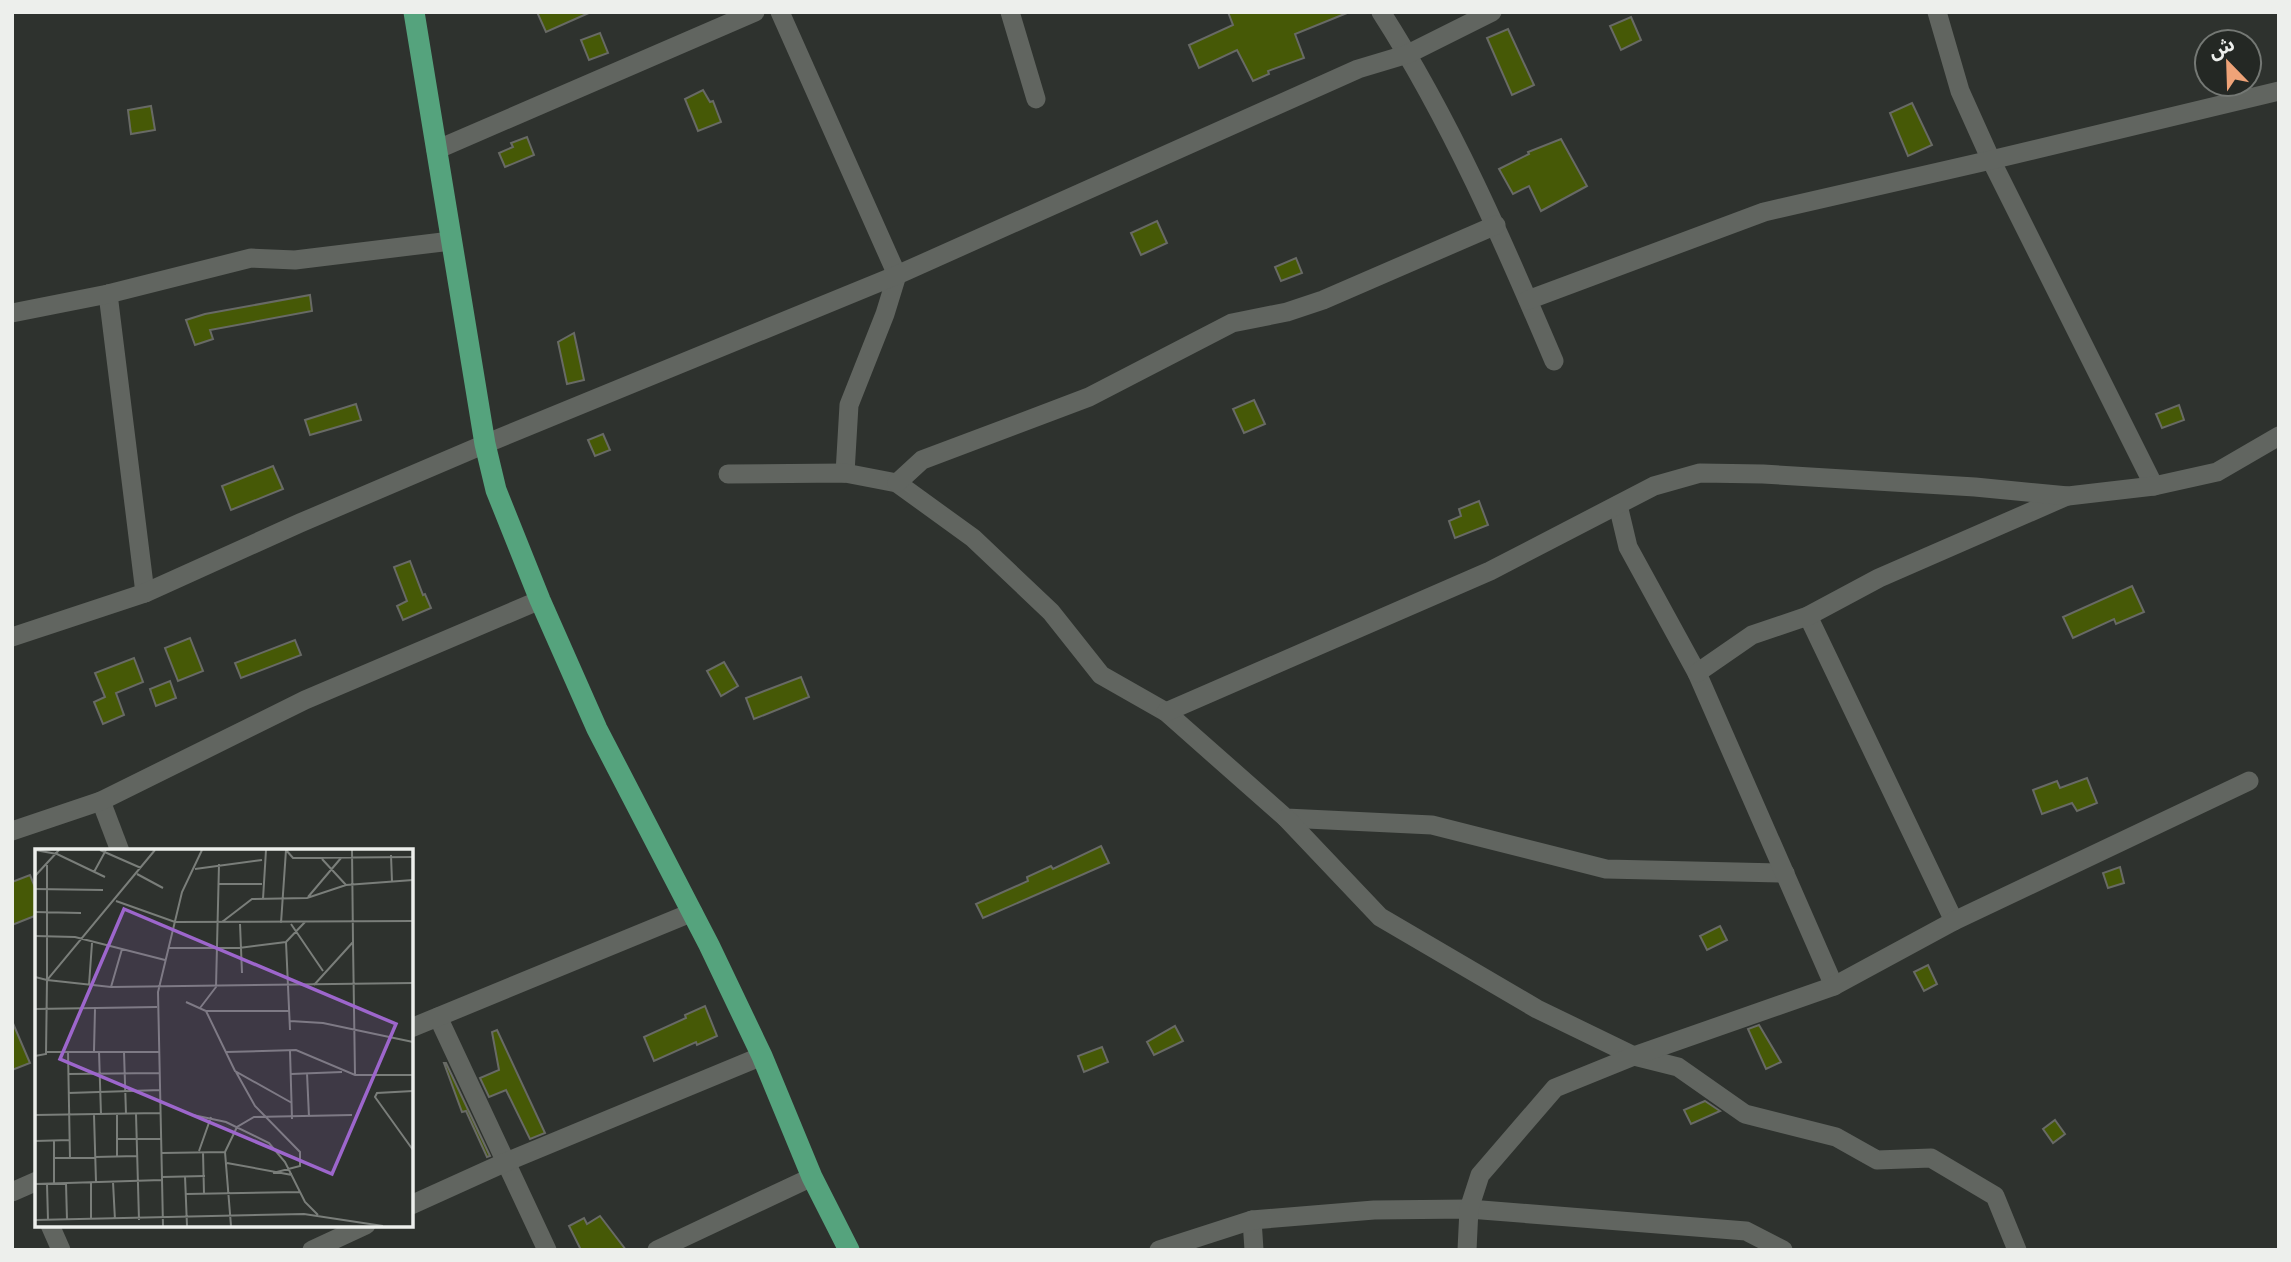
<svg xmlns="http://www.w3.org/2000/svg" width="2291" height="1262" viewBox="0 0 2291 1262" font-family="Mulish,'Noto Sans Arabic',sans-serif">
<style>
.building{fill:#465906;stroke:#686a65;stroke-width:2}
.lines{fill:none;stroke-linecap:round;stroke-linejoin:round}
.minor{stroke:#616560;stroke-width:19}
.major{stroke:#55a37d;stroke-width:21}
.inset-road{fill:none;stroke:#7a7e7a;stroke-width:2}
.view{fill:#9d66cc;fill-opacity:0.15;stroke:#9d66cc;stroke-width:3.5}
.inset-edge{fill:none;stroke:#edefec;stroke-width:3.5}
</style>
<rect width="100%" height="100%" fill="#2e322e"/>
<!-- building -->
<g class="building">
<path d="M 537,12 L 591,12 L 546,32 Z"/>
<path d="M 1228,12 L 1347,12 L 1347,13 L 1295,34 L 1304,58 L 1268,71 L 1269,74 L 1253,81 L 1237,50 L 1199,68 L 1189,45 L 1233,25 Z"/>
<path d="M 1631,17 L 1641,40 L 1621,50 L 1610,26 Z"/>
<path d="M 1508,29 L 1534,85 L 1512,95 L 1487,38 Z"/>
<path d="M 600,33 L 608,53 L 589,60 L 581,40 Z"/>
<path d="M 703,90 L 710,102 L 713,101 L 721,122 L 698,131 L 685,99 Z"/>
<path d="M 1912,103 L 1932,145 L 1908,156 L 1890,113 Z"/>
<path d="M 151,106 L 155,130 L 131,134 L 128,110 Z"/>
<path d="M 527,137 L 534,155 L 505,167 L 499,153 L 513,147 L 511,143 Z"/>
<path d="M 1561,139 L 1587,186 L 1541,211 L 1529,186 L 1513,194 L 1499,169 L 1529,154 L 1528,152 Z"/>
<path d="M 1157,221 L 1167,243 L 1141,255 L 1131,233 Z"/>
<path d="M 1296,258 L 1302,273 L 1281,281 L 1275,267 Z"/>
<path d="M 310,295 L 312,311 L 210,330 L 213,339 L 195,345 L 186,320 L 205,314 Z"/>
<path d="M 574,333 L 584,380 L 567,384 L 558,342 Z"/>
<path d="M 1254,400 L 1265,424 L 1244,433 L 1233,409 Z"/>
<path d="M 356,404 L 361,420 L 310,435 L 305,420 Z"/>
<path d="M 2179,405 L 2184,420 L 2162,428 L 2156,414 Z"/>
<path d="M 603,434 L 610,450 L 595,456 L 588,440 Z"/>
<path d="M 273,466 L 283,489 L 231,510 L 222,486 Z"/>
<path d="M 1479,501 L 1488,525 L 1455,538 L 1449,521 L 1461,516 L 1459,509 Z"/>
<path d="M 410,561 L 423,595 L 425,594 L 431,608 L 403,620 L 397,606 L 407,601 L 394,567 Z"/>
<path d="M 2132,586 L 2144,612 L 2116,624 L 2114,619 L 2073,638 L 2063,617 Z"/>
<path d="M 190,638 L 203,671 L 178,681 L 165,648 Z"/>
<path d="M 295,640 L 301,655 L 241,678 L 235,663 Z"/>
<path d="M 134,658 L 143,682 L 116,693 L 124,715 L 103,724 L 94,702 L 105,697 L 95,673 Z"/>
<path d="M 724,662 L 738,686 L 721,696 L 707,671 Z"/>
<path d="M 801,677 L 809,697 L 754,719 L 746,698 Z"/>
<path d="M 170,681 L 176,698 L 156,706 L 150,689 Z"/>
<path d="M 2087,778 L 2097,803 L 2077,811 L 2072,803 L 2042,814 L 2033,790 L 2057,781 L 2060,788 Z"/>
<path d="M 1101,846 L 1109,863 L 983,918 L 976,904 L 1028,881 L 1027,877 L 1051,866 L 1053,869 Z"/>
<path d="M 2120,867 L 2124,883 L 2108,888 L 2103,873 Z"/>
<path d="M 30,875 L 37,892 L 37,915 L 12,925 L 12,882 Z"/>
<path d="M 1720,926 L 1727,940 L 1707,950 L 1700,936 Z"/>
<path d="M 1928,965 L 1937,984 L 1924,991 L 1914,972 Z"/>
<path d="M 705,1006 L 717,1036 L 697,1045 L 696,1042 L 654,1061 L 644,1037 L 686,1018 L 685,1015 Z"/>
<path d="M 12,1021 L 30,1063 L 12,1070 Z"/>
<path d="M 1759,1025 L 1781,1062 L 1766,1069 L 1748,1029 Z"/>
<path d="M 1175,1026 L 1183,1041 L 1154,1055 L 1147,1042 Z"/>
<path d="M 497,1030 L 545,1133 L 530,1139 L 506,1090 L 489,1097 L 480,1078 L 499,1070 L 492,1032 Z"/>
<path d="M 1102,1047 L 1108,1062 L 1084,1072 L 1078,1056 Z"/>
<path d="M 444,1063 L 446,1063 L 490,1156 L 487,1157 L 466,1111 L 462,1112 Z"/>
<path d="M 1705,1101 L 1720,1111 L 1691,1124 L 1684,1110 Z"/>
<path d="M 2055,1120 L 2065,1134 L 2053,1143 L 2043,1129 Z"/>
<path d="M 600,1216 L 626,1250 L 581,1250 L 569,1226 L 584,1218 L 587,1224 Z"/>
</g>
<g class="lines">
<!-- minor -->
<g class="minor">
<path d="M 780,12 L 897,275 L 885,314 L 849,405 L 845,473"/>
<path d="M 1010,12 L 1036,99"/>
<path d="M 1381,12 C 1451,121 1503,241 1554,361"/>
<path d="M 1937,12 L 1960,91 L 1991,160 L 2154,486"/>
<path d="M 436,150 L 755,12"/>
<path d="M 108,294 L 145,593"/>
<path d="M 1528,300 L 1764,212 L 1991,160 L 2279,91"/>
<path d="M 12,313 L 108,294 L 251,258 L 295,260 L 451,241"/>
<path d="M 728,474 L 845,473 L 897,483 L 973,538 L 1051,612 L 1101,675 L 1166,712 L 1286,818 L 1432,825 L 1606,869 L 1785,873"/>
<path d="M 897,483 L 922,460 L 1089,397 L 1232,323 L 1287,312 L 1323,300 L 1496,225"/>
<path d="M 1618,505 L 1628,547 L 1697,673 L 1834,986"/>
<path d="M 1808,616 L 1954,921"/>
<path d="M 12,637 L 145,593 L 300,523 L 485,444 L 897,275 L 1358,69 L 1408,54 L 1492,12"/>
<path d="M 1697,673 L 1752,635 L 1808,616 L 1879,578 L 2067,496"/>
<path d="M 1166,712 L 1490,571 L 1654,486 L 1700,473 L 1763,474 L 1975,487 L 2068,496 L 2154,486 L 2217,472 L 2279,436"/>
<path d="M 101,801 L 120,851"/>
<path d="M 1286,818 L 1380,917 L 1537,1009 L 1634,1056 L 1678,1067 L 1745,1114 L 1836,1137 L 1877,1160 L 1931,1158 L 1995,1196 L 2017,1250"/>
<path d="M 12,831 L 101,801 L 305,700 L 540,600"/>
<path d="M 438,1017 L 547,1250"/>
<path d="M 411,1028 L 693,912"/>
<path d="M 12,1192 L 37,1181"/>
<path d="M 411,1205 L 506,1162 L 762,1056"/>
<path d="M 1252,1220 L 1254,1250"/>
<path d="M 50,1225 L 61,1250"/>
<path d="M 312,1250 L 366,1225"/>
<path d="M 657,1250 L 812,1177"/>
<path d="M 1159,1250 L 1252,1220 L 1374,1210 L 1469,1209 L 1746,1231 L 1783,1250"/>
<path d="M 1467,1250 L 1469,1209 L 1480,1175 L 1555,1088 L 1634,1056 L 1834,986 L 1954,921 L 2249,781"/>
</g>
<!-- major -->
<path class="major" d="M 414,12 L 485,444 L 496,490 L 540,600 L 597,729 L 709,945 L 762,1056 L 812,1177 L 849,1250"/>
</g>
<!-- overview -->
<g transform="translate(35 849)">
<rect width="378" height="378" fill="#2e322e"/>
<path class="inset-road" d="M 0,1 L 22,5 L 70,28M 65,1 L 106,19M 251,1 L 258,9 L 378,8M 356,6 L 357,33M 287,10 L 311,36M 160,20 L 227,11M 59,23 L 71,1M 102,25 L 128,39M 0,27 L 24,1M 184,35 L 227,35M 0,40 L 68,41M 273,48 L 306,9M 228,50 L 231,1M 81,52 L 140,73 L 378,72M 0,63 L 46,64M 187,73 L 217,50 L 272,49 L 311,36 L 378,31M 246,74 L 251,1M 205,75 L 207,124M 256,75 L 288,122M 0,87 L 40,88 L 130,111M 318,93 L 320,226M 133,99 L 204,99 L 251,93M 0,128 L 12,131 L 12,16M 12,131 L 76,138 L 378,134M 54,136 L 57,94M 279,136 L 318,93 L 317,1M 76,138 L 87,100M 151,153 L 171,162 L 200,222 L 257,254M 165,159 L 181,138 L 184,15M 0,160 L 122,158M 171,162 L 255,162M 255,172 L 288,174 L 378,193M 255,181 L 251,93 L 270,73M 33,202 L 35,310M 59,202 L 60,160M 64,202 L 66,266M 255,202 L 257,270M 12,203 L 125,203M 89,203 L 91,265M 191,203 L 261,201 L 320,226 L 378,226M 0,207 L 11,205 L 12,131 L 120,1M 201,223 L 220,257 L 265,303 L 265,317 L 238,324M 272,224 L 274,268M 33,225 L 124,224M 256,225 L 307,223M 378,242 L 342,244 L 340,248 L 378,301M 33,244 L 126,241M 82,265 L 82,308M 101,265 L 104,371M 0,266 L 125,264M 59,266 L 61,333M 158,266 L 191,273 L 234,294 L 250,313 L 270,353 L 283,366M 83,290 L 127,290M 0,292 L 35,291M 164,302 L 176,268M 168,303 L 169,345M 190,303 L 202,278 L 219,268 L 317,266M 127,304 L 190,303 L 196,377M 18,309 L 102,307M 192,314 L 257,326M 150,327 L 152,377M 127,328 L 170,327M 78,333 L 80,371M 31,334 L 32,371M 56,334 L 56,371M 0,335 L 127,331M 12,335 L 13,371M 19,335 L 19,292M 151,345 L 265,343M 0,371 L 269,365 L 348,377M 128,377 L 123,143 L 147,43 L 167,1"/>
<path class="view" d="M 89,60 L 361,175 L 297,325 L 25,210 Z"/>
<rect width="378" height="378" class="inset-edge"/>
</g>
<!-- border -->
<rect width="2291" height="1262" fill="none" stroke="#edefec" stroke-width="28"/>
<!-- north arrow -->
<g transform="translate(2228 63) rotate(337)"><circle r="33" fill="#242824" stroke="#747874" stroke-width="2"/>
<path d="M0-5L12 26L0 18L-12 26Z" fill="#efa378"/>
<text y="-10" font-size="19" font-weight="bold" text-anchor="middle" fill="#edefec">ش</text>
</g>
</svg>
